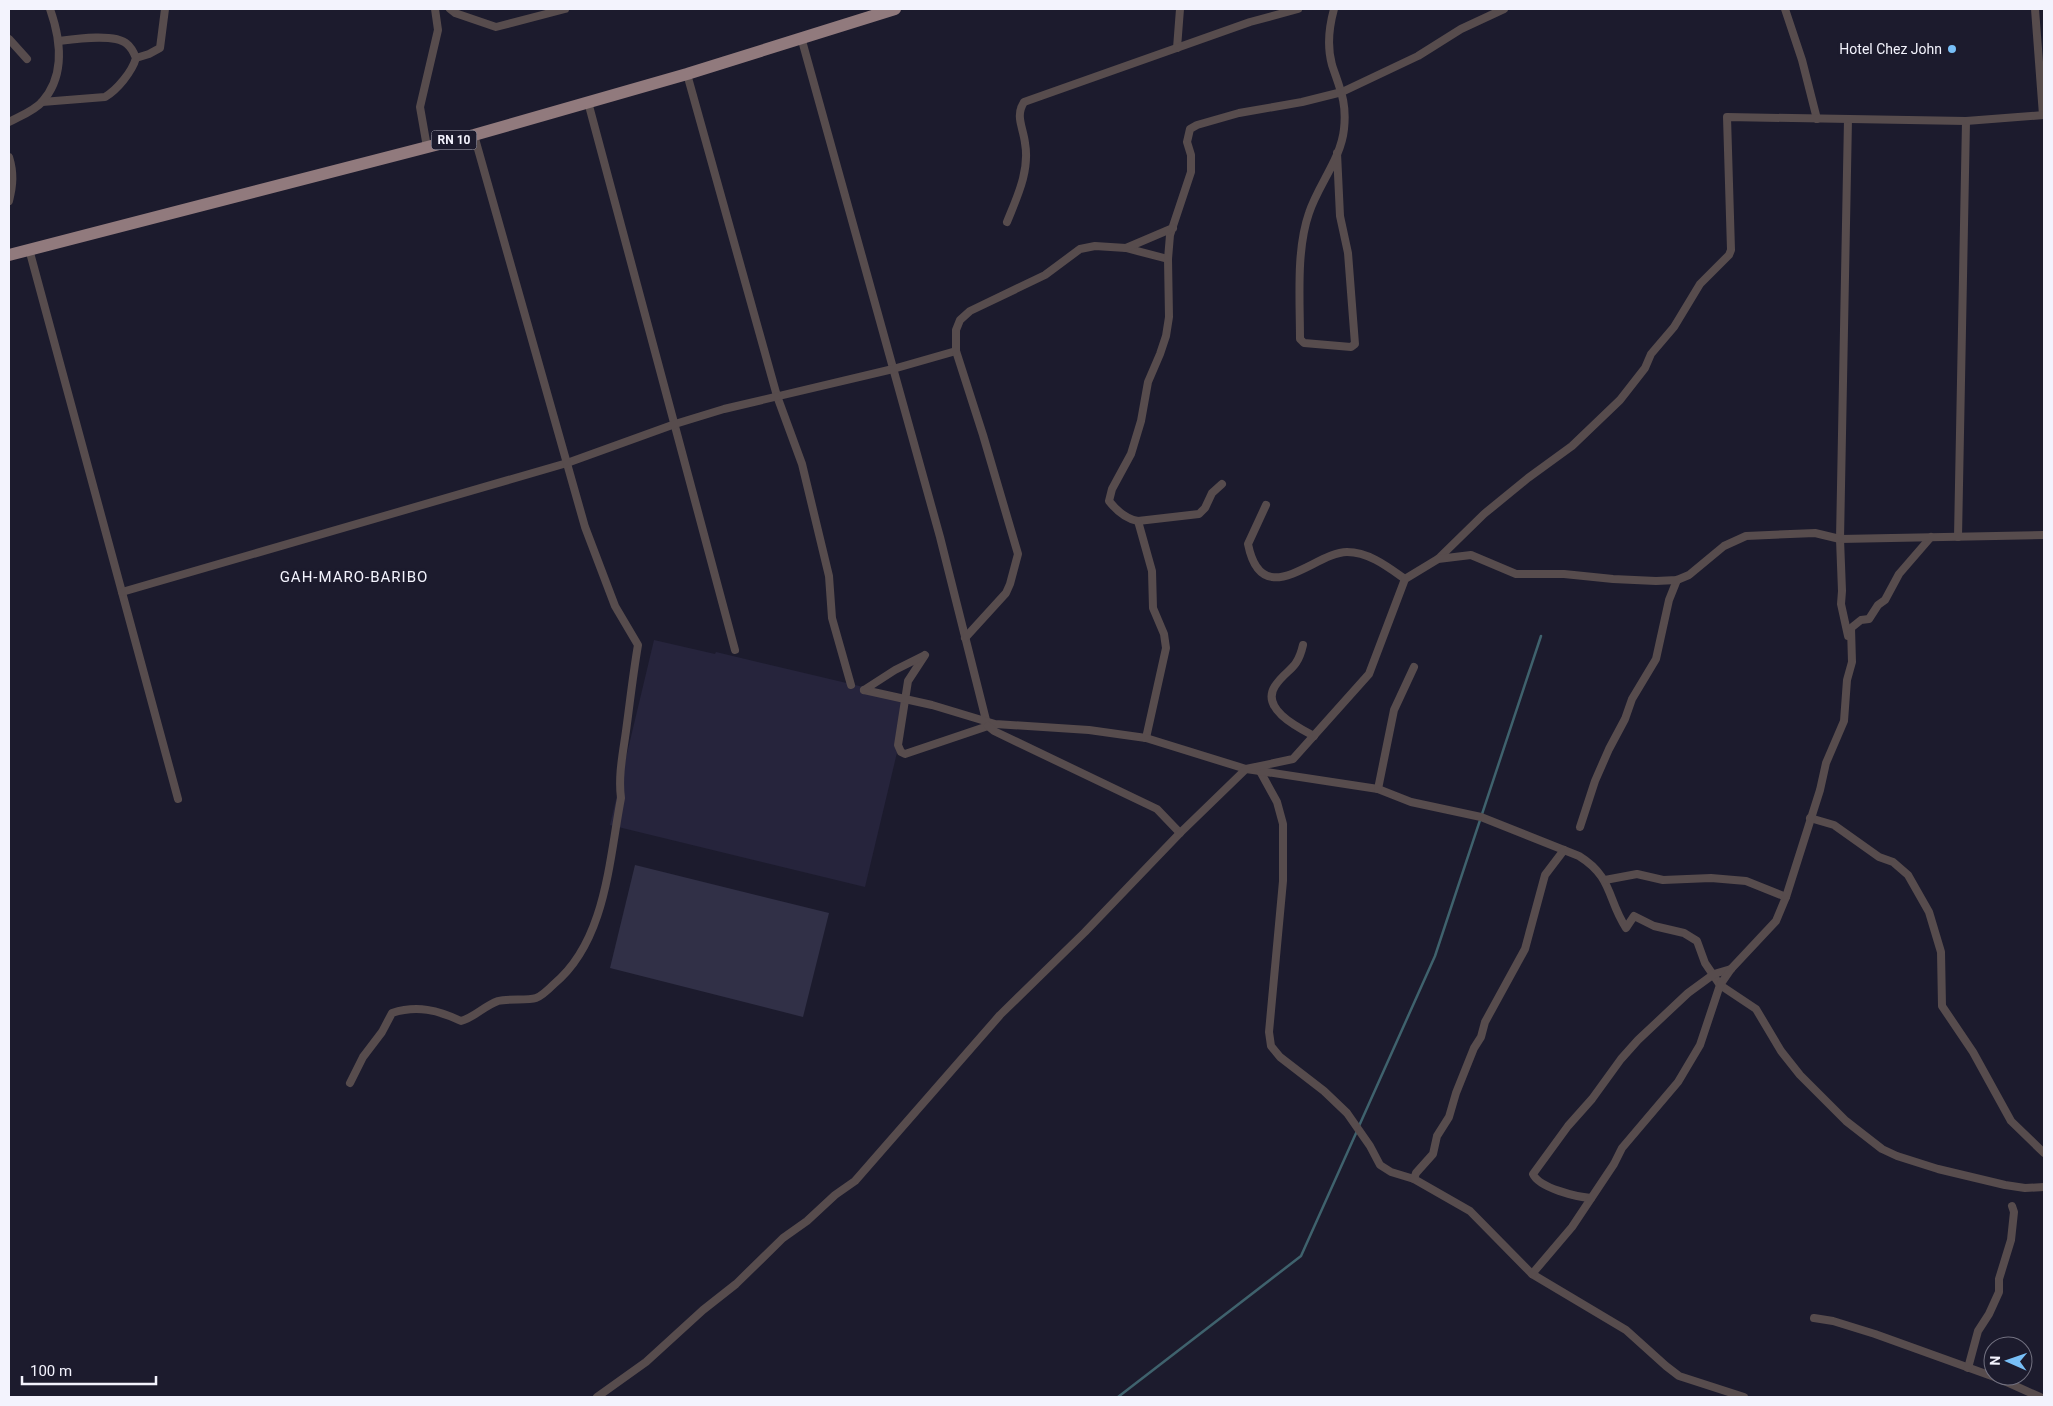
<svg xmlns="http://www.w3.org/2000/svg" width="2053" height="1406" viewBox="0 0 2053 1406" font-family="Roboto,sans-serif">
<style>
.built{fill:#26243c}
.green{fill:#313047}
.lines{fill:none;stroke-linecap:round;stroke-linejoin:round}
.stream{stroke:#3f626d;stroke-width:2.5}
.street{stroke:#574c4d;stroke-width:8}
.primary{stroke:#917a7d;stroke-width:12}
.poi-dot{fill:#78bff7;stroke:#1c1b2d;stroke-width:2}
.labels{text-anchor:middle;dominant-baseline:central;stroke-width:5;stroke-linejoin:round;paint-order:stroke}
.shield{fill:#1c1b2d;stroke:#b2b2bf;stroke-width:1}
.shield-label{font-size:12px;font-weight:bold;fill:#f3f3fd}
.poi-label{font-size:14px;fill:#f3f3fd;stroke:#1c1b2d;text-anchor:end}
.neighbourhood-label{font-size:15px;letter-spacing:1px;fill:#f3f3fd;stroke:#1c1b2d}
</style>
<rect width="100%" height="100%" fill="#1c1b2d"/>
<!-- built -->
<path class="built" d="M 654,640 L 715,654 L 716,652 L 910,698 L 865,887 L 610,825 Z"/>
<!-- green -->
<path class="green" d="M 635,865 L 829,913 L 803,1017 L 610,968 Z"/>
<g class="lines">
<!-- stream -->
<g class="stream">
<path d="M 1359,1126 L 1435,956 L 1541,636"/>
<path d="M 1118,1397 L 1301,1256 L 1357,1131"/>
</g>
<!-- street -->
<g class="street">
<path d="M 450,9 L 455,13 L 496,27 L 565,9"/>
<path d="M 1334,9 C 1329,27 1327,47 1332,65 C 1340,89 1347,102 1344,129 C 1341,159 1318,185 1309,213 C 1296,250 1300,300 1300,339 L 1304,343 L 1351,347 L 1355,344 L 1348,253 L 1340,216 L 1337,153"/>
<path d="M 1785,9 L 1802,60 L 1817,119"/>
<path d="M 2035,9 L 2043,115"/>
<path d="M 801,37 L 940,537 L 986,720"/>
<path d="M 9,39 L 27,59"/>
<path d="M 1177,48 L 1180,9"/>
<path d="M 136,58 L 149,54 L 160,48 L 165,9"/>
<path d="M 687,74 L 777,396 L 802,464 L 829,576 L 832,618 L 851,685"/>
<path d="M 42,102 L 105,97 C 117,90 132,72 136,58 C 134,53 131,47 127,44 C 115,33 74,39 59,41"/>
<path d="M 588,102 L 735,650"/>
<path d="M 1848,119 L 1840,539 L 1842,591 L 1841,604 L 1848,636"/>
<path d="M 9,122 C 20,116 34,111 42,102 C 66,75 61,40 50,9"/>
<path d="M 427,147 L 420,107 L 438,30 L 435,9"/>
<path d="M 9,157 C 14,173 13,185 9,201"/>
<path d="M 1007,222 C 1017,197 1030,171 1025,143 C 1023,127 1015,116 1024,102 L 1250,22 L 1298,9"/>
<path d="M 1126,248 L 1168,259"/>
<path d="M 29,249 L 178,799"/>
<path d="M 1222,484 L 1212,493 L 1205,508 L 1199,514 L 1138,521 C 1126,519 1116,510 1109,501 L 1112,489 L 1131,454 L 1141,421 L 1148,382 L 1160,354 L 1166,336 L 1169,317 L 1168,259 L 1170,235 L 1191,172 L 1191,155 L 1187,142 L 1190,129 L 1197,125 L 1239,113 L 1302,102 L 1342,92 L 1418,56 L 1461,29 L 1504,9"/>
<path d="M 1266,505 L 1248,544 C 1262,614 1315,552 1347,552 C 1369,552 1388,567 1405,579"/>
<path d="M 1138,521 L 1152,571 L 1153,608 L 1164,634 L 1166,648 L 1146,738"/>
<path d="M 1958,537 L 1966,121"/>
<path d="M 1438,559 L 1484,514 L 1528,478 L 1572,446 L 1620,400 L 1645,368 L 1651,354 L 1674,327 L 1700,284 L 1729,255 L 1731,250 L 1727,117 L 1966,121 L 2044,115"/>
<path d="M 122,592 L 567,463 L 675,424 L 724,409 L 893,369 L 956,351"/>
<path d="M 965,638 L 1006,593 L 1010,584 L 1018,554 L 983,435 L 956,351 L 956,330 L 960,320 L 970,311 L 1045,275 L 1080,249 L 1095,246 L 1126,248 L 1173,228"/>
<path d="M 1303,645 C 1297,671 1287,668 1275,686 C 1260,709 1299,728 1314,736"/>
<path d="M 925,655 L 908,681 L 898,745 L 901,752 L 905,754 L 991,725"/>
<path d="M 864,690 L 932,705 L 995,724 L 1089,730 L 1146,738 L 1246,769 L 1260,771 L 1277,802 L 1283,824 L 1283,881 L 1269,1032 L 1271,1046 L 1280,1057 L 1324,1091 L 1347,1113 L 1370,1146 L 1380,1165 L 1391,1172 L 1414,1179 L 1470,1211 L 1532,1274 L 1626,1330 L 1666,1366 L 1679,1376 L 1744,1397"/>
<path d="M 864,690 L 895,670 L 923,656"/>
<path d="M 988,726 L 994,731 L 1157,809 L 1180,833"/>
<path d="M 1260,771 L 1378,789 L 1411,802 L 1481,817 L 1579,856 C 1613,877 1607,899 1626,928 L 1634,916 L 1654,926 L 1684,933 L 1697,941 L 1705,963 L 1720,985 L 1756,1009 L 1781,1051 L 1800,1075 L 1846,1121 L 1882,1149 L 1897,1156 L 1938,1169 L 2005,1185 L 2025,1188 L 2044,1187"/>
<path d="M 1378,789 L 1394,710 L 1414,667"/>
<path d="M 1810,818 L 1834,825 L 1879,857 L 1893,862 L 1908,875 L 1929,912 L 1941,952 L 1942,1006 L 1973,1052 L 2011,1121 L 2044,1153"/>
<path d="M 1580,827 L 1595,781 L 1609,749 L 1625,719 L 1632,699 L 1656,659 L 1669,600 L 1677,580"/>
<path d="M 1605,880 L 1637,874 L 1663,880 L 1711,878 L 1746,881 L 1786,897"/>
<path d="M 350,1083 L 363,1057 L 382,1032 L 392,1013 C 417,1005 438,1010 461,1021 C 475,1017 484,1006 498,1001 C 509,998 527,1001 536,998 C 542,996 549,989 554,984 C 606,941 609,860 621,798 C 618,776 623,753 626,731 C 630,702 633,674 638,645 L 615,606 L 585,527 L 474,135"/>
<path d="M 1414,1179 L 1416,1173 L 1433,1154 L 1437,1136 L 1449,1117 L 1456,1093 L 1474,1048 L 1481,1037 L 1485,1022 L 1525,949 L 1545,875 L 1564,850"/>
<path d="M 1591,1198 C 1577,1197 1539,1188 1533,1174 L 1568,1126 L 1592,1099 L 1621,1059 L 1638,1040 L 1688,993 L 1714,974 L 1731,969"/>
<path d="M 1532,1274 L 1572,1227 L 1614,1164 L 1622,1148 L 1678,1082 L 1700,1045 L 1720,985 L 1731,969 L 1776,921 L 1786,897 L 1820,790 L 1826,763 L 1844,721 L 1847,680 L 1852,662 L 1851,628 L 1861,620 L 1869,619 L 1878,605 L 1885,600 L 1899,574 L 1931,537"/>
<path d="M 1814,1318 L 1833,1321 L 1875,1334 L 2000,1379 L 2040,1397"/>
<path d="M 1968,1368 L 1978,1331 L 1989,1314 L 1999,1292 L 1999,1279 L 2011,1240 L 2014,1212 L 2012,1206"/>
<path d="M 597,1397 L 646,1362 L 703,1310 L 736,1284 L 783,1238 L 807,1221 L 835,1195 L 855,1181 L 1000,1015 L 1085,932 L 1180,833 L 1246,769 L 1293,759 L 1369,674 L 1405,579 L 1438,559 L 1471,555 L 1516,574 L 1564,574 L 1613,579 L 1656,581 L 1677,580 L 1689,575 L 1724,546 L 1746,536 L 1815,533 L 1840,539 L 2044,535"/>
</g>
<!-- primary -->
<path class="primary" d="M 9,255 L 474,135 L 687,74 L 895,9"/>
</g>
<!-- markers -->
<circle class="poi-dot" cx="1952" cy="49" r="5"/>
<g class="labels">
<!-- shield labels -->
<rect class="shield" x="431.5" y="130.5" width="45" height="19" rx="4"/>
<g class="shield-label">
<text x="454" y="140">RN 10</text>
</g>
<!-- poi labels -->
<g class="poi-label">
<text x="1942" y="49">Hotel Chez John</text>
</g>
<!-- neighbourhood labels -->
<g class="neighbourhood-label">
<text x="354" y="577">GAH-MARO-BARIBO</text>
</g>
</g>
<!-- border -->
<rect width="2053" height="1406" fill="none" stroke="#f3f3fd" stroke-width="20"/>
<!-- north arrow -->
<g transform="translate(2008 1361) rotate(272)"><circle r="24" fill="#1c1b2d" stroke="#727180"/>
<path d="M0-4L9 19L0 12L-9 19Z" fill="#78bff7"/>
<text y="-8" font-size="14" font-weight="bold" text-anchor="middle" fill="#f3f3fd">N</text>
</g>
<!-- scale -->
<path d="M22 1376v8h134v-8" fill="none" stroke="#f3f3fd" stroke-width="2.5"/>
<text x="30" y="1376" font-size="15" fill="#f3f3fd" stroke="#1c1b2d" stroke-width="4" paint-order="stroke">100 m</text>
</svg>
